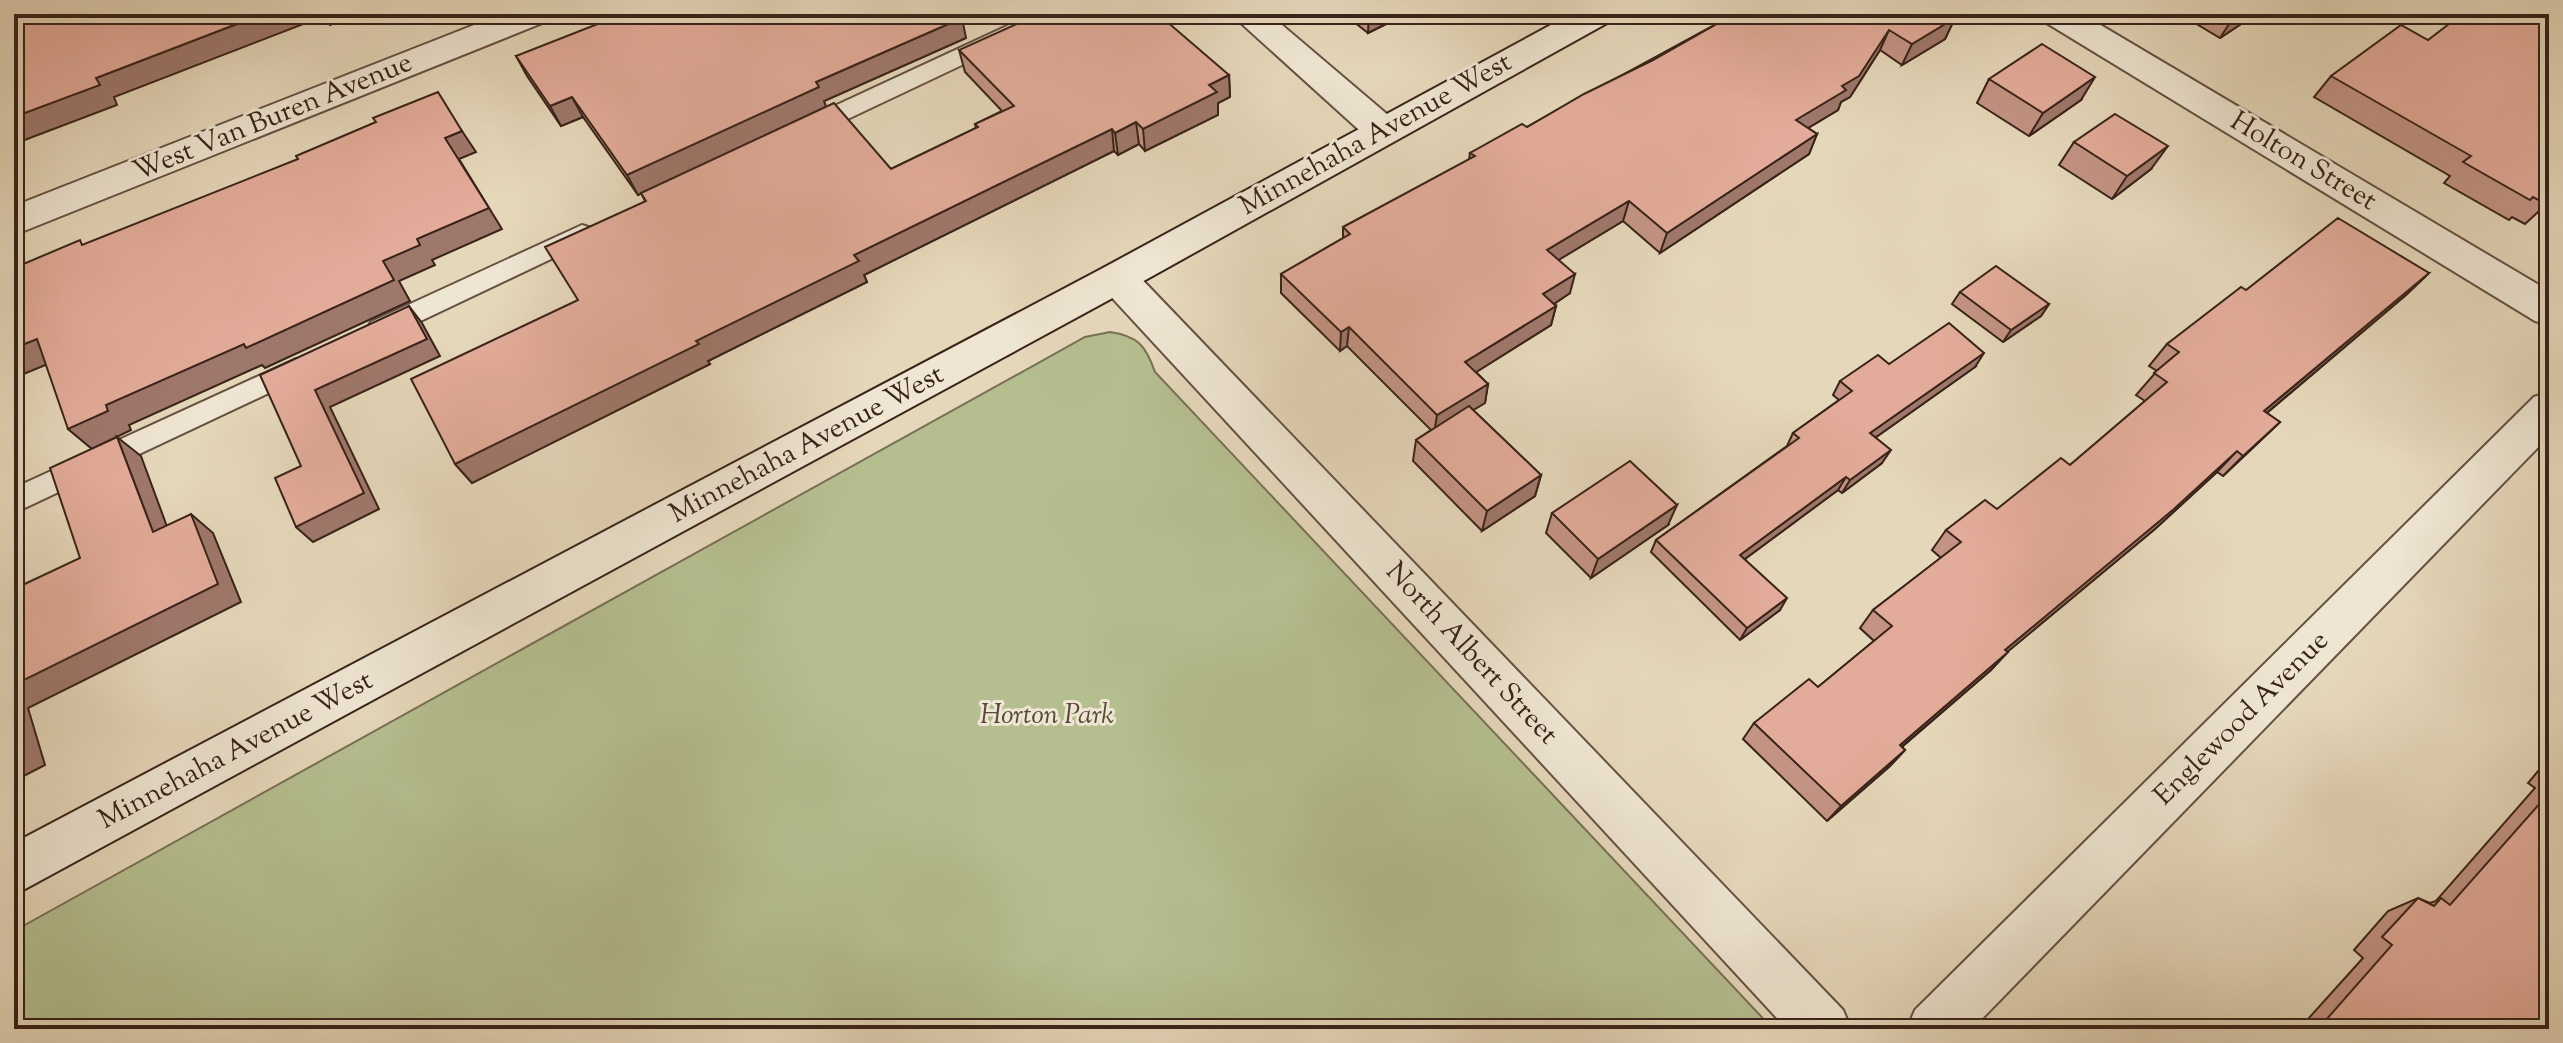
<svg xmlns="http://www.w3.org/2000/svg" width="2563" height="1043" viewBox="0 0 2563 1043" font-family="'Sorts Mill Goudy',serif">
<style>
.green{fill:#b5be8f;stroke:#777054;stroke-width:2}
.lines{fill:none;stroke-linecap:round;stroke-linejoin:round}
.lane-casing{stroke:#645041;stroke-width:4}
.street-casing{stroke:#645041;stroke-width:4}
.secondary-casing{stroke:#392319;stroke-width:4}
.lane{fill:#eee5d2;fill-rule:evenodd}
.street{fill:#eee5d2;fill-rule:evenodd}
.secondary{fill:#eee5d2;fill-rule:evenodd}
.wall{fill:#c39484;stroke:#392319;stroke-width:2}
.shaded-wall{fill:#9f786c;stroke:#392319;stroke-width:2}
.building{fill:#e3ac9a;stroke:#392319;stroke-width:2}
.labels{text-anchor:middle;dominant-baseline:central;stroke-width:6;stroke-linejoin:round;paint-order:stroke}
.street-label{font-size:28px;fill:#392319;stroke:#eee5d2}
.park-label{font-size:28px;font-style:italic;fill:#584a36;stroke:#eee5d2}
</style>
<rect width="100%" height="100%" fill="#e5d7ba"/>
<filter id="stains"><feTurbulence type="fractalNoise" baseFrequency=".0025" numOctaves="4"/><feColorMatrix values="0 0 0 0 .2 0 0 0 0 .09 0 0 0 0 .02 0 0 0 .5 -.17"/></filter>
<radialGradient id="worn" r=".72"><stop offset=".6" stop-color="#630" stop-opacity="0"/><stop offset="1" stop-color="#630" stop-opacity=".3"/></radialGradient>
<!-- green -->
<path class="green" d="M 1110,332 C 1138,336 1146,346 1155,372 L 1773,1029 L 14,1029 L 14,931 L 1085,337 Z"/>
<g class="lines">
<!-- lane casing -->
<g class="lane-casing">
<g id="lane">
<path d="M 1033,14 L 1062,14 L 1059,19 L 816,134 L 800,134 L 797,128 L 800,122 Z"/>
<path d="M 582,225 L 591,228 L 594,234 L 591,240 L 389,336 L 380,339 L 371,336 L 367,329 L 371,322 Z"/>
<path d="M 296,359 L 305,362 L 309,369 L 305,376 L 14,513 L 14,488 Z"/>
</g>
</g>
<!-- street casing -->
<g class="street-casing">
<g id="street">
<path d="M 502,14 L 550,14 L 545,22 L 14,235 L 14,206 Z"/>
<path d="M 1231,14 L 1269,14 L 1395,121 L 1400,130 L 1395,139 L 1382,142 L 1369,139 Z"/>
<path d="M 2040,14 L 2082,14 L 2549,291 L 2549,325 L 2535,321 L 2045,22 Z"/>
<path d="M 1117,264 L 1131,268 L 1843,1010 L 1851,1029 L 1787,1029 L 1103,288 L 1098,278 L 1103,268 Z"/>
<path d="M 2549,392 L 2549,436 L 1972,1029 L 1907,1029 L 1915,1010 L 2534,397 Z"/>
</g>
</g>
<!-- secondary casing -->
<g class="secondary-casing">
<path id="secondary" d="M 1571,14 L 1614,14 L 1609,22 L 1131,288 L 14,895 L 14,843 L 1103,268 Z"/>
</g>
<!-- lane -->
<use href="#lane" class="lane"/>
<!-- street -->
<use href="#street" class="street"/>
<!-- secondary -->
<use href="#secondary" class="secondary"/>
</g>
<!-- wall -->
<g class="wall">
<path d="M 1344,14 L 1406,14 L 1368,33 Z"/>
<path d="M 1723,14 L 1950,14 L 1955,18 L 1945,39 L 1902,65 L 1880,50 L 1850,97 L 1841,102 L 1838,110 L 1808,128 L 1817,134 L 1809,154 L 1660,253 L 1623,221 L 1558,260 L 1570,293 L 1554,304 L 1556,306 L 1551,325 L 1476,372 L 1488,384 L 1485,403 L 1473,410 L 1541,475 L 1535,496 L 1482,531 L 1413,461 L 1416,440 L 1431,430 L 1347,346 L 1340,351 L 1281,293 L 1281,274 L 1343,238 L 1343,227 L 1469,160 L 1470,153 L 1527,127 L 1720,22 Z"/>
<path d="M 2180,14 L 2256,14 L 2220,38 Z"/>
<path d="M 966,38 L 824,101 L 826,107 L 891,169 L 976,128 L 975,124 L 1002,111 L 965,72 L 959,50 L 1229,75 L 1230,97 L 1218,103 L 1218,115 L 1145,151 L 1139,144 L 1118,155 L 1114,151 L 864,275 L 867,282 L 708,361 L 710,364 L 472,483 L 455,464 L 578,300 L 645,201 L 641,193 L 672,179 L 638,195 L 583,117 L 561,126 L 527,76 L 516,56 Z"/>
<path d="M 2428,40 L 2549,202 L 2525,224 L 2512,217 L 2509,220 L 2444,183 L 2450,176 L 2314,97 L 2331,76 Z"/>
<path d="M 1989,79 L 2081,100 L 2029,136 L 1977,103 Z"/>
<path d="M 2074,142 L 2151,169 L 2112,199 L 2059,165 Z"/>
<path d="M 2429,273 L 2406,295 L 2267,413 L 2280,422 L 2223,476 L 2217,472 L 2155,529 L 2007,652 L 1991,670 L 1902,747 L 1905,750 L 1890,766 L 1827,821 L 1743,739 L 1754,723 L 1818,687 L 1874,641 L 1860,628 L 1873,610 L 1941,558 L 1932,550 L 1946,530 L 1997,509 L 2070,465 L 2145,401 L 2136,395 L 2157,371 L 2149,366 L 2167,344 L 2246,290 Z"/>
<path d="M 1960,292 L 2049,304 L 2041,316 L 2003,342 L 1952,304 Z"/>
<path d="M 1889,364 L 1975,367 L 1875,438 L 1882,463 L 1842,493 L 1838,490 L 1745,559 L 1780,610 L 1740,640 L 1651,552 L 1656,540 L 1787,446 L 1793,433 L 1839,400 L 1833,395 L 1840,381 Z"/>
<path d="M 1552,513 L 1668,525 L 1591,578 L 1546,533 Z"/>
<path d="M 2549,758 L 2549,1029 L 2299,1029 L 2363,958 L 2354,950 L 2388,911 L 2418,898 L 2430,903 L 2436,901 L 2535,788 L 2528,783 Z"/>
</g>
<!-- shaded-wall -->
<g class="shaded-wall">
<path d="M 263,14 L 356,14 L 330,25 L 324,16 L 114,97 L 117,105 L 14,144 L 14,117 L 96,78 Z"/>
<path d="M 1369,14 L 1406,14 L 1368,33 Z"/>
<path d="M 2237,14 L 2256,14 L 2220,38 L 2235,15 Z"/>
<path d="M 962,18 L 966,38 L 824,101 L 826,107 L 638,195 L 627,175 L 816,82 Z"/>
<path d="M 1955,18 L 1945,39 L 1902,65 L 1912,44 Z"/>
<path d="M 1889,30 L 1880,50 L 1850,97 L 1841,102 L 1838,110 L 1788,140 L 1796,120 L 1842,86 Z"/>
<path d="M 1229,75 L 1230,97 L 1218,103 L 1218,115 L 1145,151 L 1143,129 L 1209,85 Z"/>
<path d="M 2095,77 L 2081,100 L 2029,136 L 2043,113 Z"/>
<path d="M 572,97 L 583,117 L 561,126 L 550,106 Z"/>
<path d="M 1136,122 L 1139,144 L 1118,155 L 1115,133 Z"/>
<path d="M 1112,129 L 1114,151 L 864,275 L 867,282 L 708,361 L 710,364 L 472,483 L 455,464 L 696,341 L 854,255 Z"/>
<path d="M 462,131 L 476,152 L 459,159 L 502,229 L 432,260 L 435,265 L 399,281 L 410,301 L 265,368 L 262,365 L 129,425 L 131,430 L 92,449 L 68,429 L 106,405 L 383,261 L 417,239 L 445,138 Z"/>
<path d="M 1817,134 L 1809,154 L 1660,253 L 1667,233 Z"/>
<path d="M 2168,146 L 2151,169 L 2112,199 L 2127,176 Z"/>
<path d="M 1629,201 L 1623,221 L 1542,270 L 1547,250 Z"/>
<path d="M 2429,273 L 2406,295 L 2244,432 L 2264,411 Z"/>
<path d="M 1575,274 L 1570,293 L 1539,314 L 1543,294 Z"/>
<path d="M 2049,304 L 2041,316 L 2003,342 L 2011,330 Z"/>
<path d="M 409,306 L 422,323 L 440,356 L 330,407 L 379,509 L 313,542 L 296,527 L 315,390 Z"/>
<path d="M 1556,306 L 1551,325 L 1462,381 L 1465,362 Z"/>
<path d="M 1349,327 L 1347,346 L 1340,351 L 1341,332 Z"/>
<path d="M 37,339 L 60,359 L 14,378 L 14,348 Z"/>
<path d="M 1984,353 L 1975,367 L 1862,447 L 1870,433 Z"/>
<path d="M 1488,384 L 1485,403 L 1434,434 L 1437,415 Z"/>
<path d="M 2280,422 L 2259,442 L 2223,476 L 2243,456 Z"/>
<path d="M 117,437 L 141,456 L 176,551 L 153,532 Z"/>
<path d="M 1891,450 L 1882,463 L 1842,493 L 1850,480 Z"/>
<path d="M 2237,451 L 2217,472 L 2155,529 L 1988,668 L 2005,650 Z"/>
<path d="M 1541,475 L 1535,496 L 1482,531 L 1487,511 Z"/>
<path d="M 1846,477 L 1838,490 L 1734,567 L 1740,555 Z"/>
<path d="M 1677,505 L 1668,525 L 1591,578 L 1598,559 Z"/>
<path d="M 191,514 L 213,533 L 241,602 L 28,708 L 45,765 L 14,781 L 14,685 Z"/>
<path d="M 1787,598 L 1780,610 L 1740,640 L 1747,628 Z"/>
<path d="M 2008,652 L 1991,670 L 1885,761 L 1900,745 Z"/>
<path d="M 1905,750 L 1890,766 L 1827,821 L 1841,806 Z"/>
</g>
<!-- building -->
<g class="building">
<path d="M 14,14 L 263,14 L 96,78 L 100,85 L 14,117 Z"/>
<path d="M 623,14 L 958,14 L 962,18 L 816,82 L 819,87 L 627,175 L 572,97 L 550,106 L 516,56 Z"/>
<path d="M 1039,14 L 1158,14 L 1229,75 L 1209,85 L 1217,92 L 1143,129 L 1136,122 L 1115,133 L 1112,129 L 854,255 L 859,261 L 696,341 L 699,344 L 455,464 L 411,379 L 578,300 L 545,247 L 646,201 L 641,193 L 834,103 L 891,169 L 978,127 L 975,124 L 1014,106 L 959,50 Z"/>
<path d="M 1724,14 L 1949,14 L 1955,18 L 1912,44 L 1889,30 L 1859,76 L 1842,86 L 1846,90 L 1796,120 L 1817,134 L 1667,233 L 1629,201 L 1547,250 L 1575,274 L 1543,294 L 1556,306 L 1465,362 L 1488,384 L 1437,415 L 1349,327 L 1341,332 L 1281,274 L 1350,234 L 1343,227 L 1475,156 L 1470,153 L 1522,124 L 1527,127 L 1584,94 L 1653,60 L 1729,17 Z"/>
<path d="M 2462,14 L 2534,14 L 2549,22 L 2549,201 L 2546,204 L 2533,197 L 2530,200 L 2463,162 L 2471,156 L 2331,76 L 2401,25 L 2428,40 Z"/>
<path d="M 2042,44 L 2095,77 L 2043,113 L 1989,79 Z"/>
<path d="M 438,92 L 462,131 L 445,138 L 489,208 L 417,239 L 420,245 L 383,261 L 394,280 L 246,348 L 244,344 L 106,405 L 108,411 L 68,429 L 37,339 L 14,348 L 14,268 L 80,240 L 82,245 L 298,159 L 296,156 L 376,122 L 373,118 Z"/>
<path d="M 2115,114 L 2168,146 L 2127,176 L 2074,142 Z"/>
<path d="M 2338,218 L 2429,273 L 2264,411 L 2280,422 L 2243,456 L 2237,451 L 2174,509 L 2005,650 L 2008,652 L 1900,745 L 1905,750 L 1841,806 L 1754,723 L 1809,679 L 1818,687 L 1892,626 L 1873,610 L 1961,542 L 1946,530 L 1985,500 L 1997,509 L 2061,458 L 2070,465 L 2167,382 L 2154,373 L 2179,352 L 2167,344 L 2241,287 L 2246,290 Z"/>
<path d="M 1996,266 L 2049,304 L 2011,330 L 1960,292 Z"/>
<path d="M 409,306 L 427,339 L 315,390 L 364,493 L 296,527 L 275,478 L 301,466 L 260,375 Z"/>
<path d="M 1949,323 L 1984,353 L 1870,433 L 1891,450 L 1850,480 L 1846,477 L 1740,555 L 1787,598 L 1747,628 L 1656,540 L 1799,438 L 1793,433 L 1852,391 L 1840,381 L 1878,355 L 1889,364 Z"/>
<path d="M 1469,406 L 1541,475 L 1487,511 L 1416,440 Z"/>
<path d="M 117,437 L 153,532 L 191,514 L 218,584 L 14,685 L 14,589 L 80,558 L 50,468 Z"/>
<path d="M 1630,461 L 1677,505 L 1598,559 L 1552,513 Z"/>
<path d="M 2549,793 L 2549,1029 L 2318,1029 L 2392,945 L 2382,937 L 2418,898 L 2434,906 L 2441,898 L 2450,905 Z"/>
</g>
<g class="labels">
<!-- street labels -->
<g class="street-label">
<text transform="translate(273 118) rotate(-22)">West Van Buren Avenue</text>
<text transform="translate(1376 135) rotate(-29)">Minnehaha Avenue West</text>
<text transform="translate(2303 162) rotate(31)">Holton Street</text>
<text transform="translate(807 445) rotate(-28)">Minnehaha Avenue West</text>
<text transform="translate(1471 654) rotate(47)">North Albert Street</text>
<text transform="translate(2242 719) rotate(-45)">Englewood Avenue</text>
<text transform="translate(236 751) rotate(-28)">Minnehaha Avenue West</text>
</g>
<!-- park labels -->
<g class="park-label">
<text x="1047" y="716">Horton Park</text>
</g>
</g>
<!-- margin -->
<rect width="2563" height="1043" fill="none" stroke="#e5d7ba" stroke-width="48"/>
<rect x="16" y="16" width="2531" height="1011" fill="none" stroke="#392319" stroke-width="4"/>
<rect x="24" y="24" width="2515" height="995" fill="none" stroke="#392319" stroke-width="2"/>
<rect width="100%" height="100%" filter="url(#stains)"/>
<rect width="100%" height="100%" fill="url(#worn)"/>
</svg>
